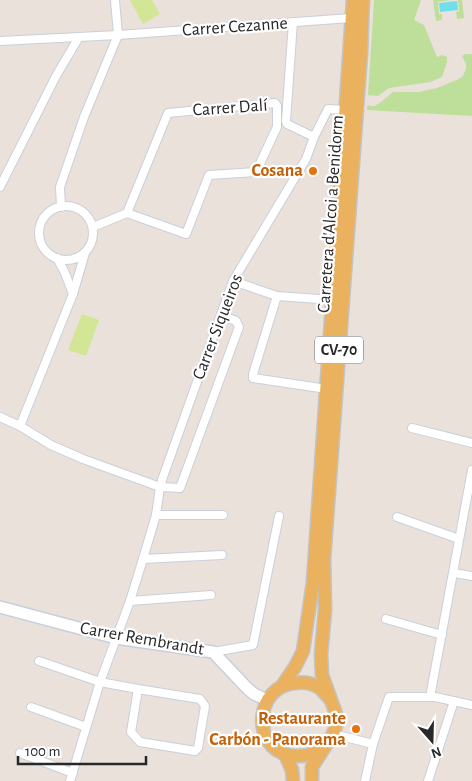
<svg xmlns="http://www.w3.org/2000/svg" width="472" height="781" viewBox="0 0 472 781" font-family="'Alegreya Sans',sans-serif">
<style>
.green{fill:#bddf99}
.pitch{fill:#d2e695}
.water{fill:#71dee9}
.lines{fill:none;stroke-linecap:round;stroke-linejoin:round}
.street-casing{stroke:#c9cfda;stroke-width:10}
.secondary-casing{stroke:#c9cfda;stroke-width:14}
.primary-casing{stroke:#c3c3c3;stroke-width:15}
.street{stroke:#fff;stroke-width:8}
.secondary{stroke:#fff;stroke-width:11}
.primary{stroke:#eab25f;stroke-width:12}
.food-dot{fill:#e8710a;stroke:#fff;stroke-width:2}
.labels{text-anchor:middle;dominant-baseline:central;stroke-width:4.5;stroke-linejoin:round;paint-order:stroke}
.shield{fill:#fff;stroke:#686868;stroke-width:1}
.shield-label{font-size:16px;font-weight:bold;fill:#282828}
.street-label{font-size:18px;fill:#282828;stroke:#fff}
.food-label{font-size:18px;font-weight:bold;fill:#c56008;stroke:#fff;text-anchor:end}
</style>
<rect width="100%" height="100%" fill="#eae1db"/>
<!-- green -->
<g class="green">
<path d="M 374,0 L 421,0 L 414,20 L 424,25 L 437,57 L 442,55 L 447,57 L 447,62 L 442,77 L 430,82 L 389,88 L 378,96 L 368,95 Z"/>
<path d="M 433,0 L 451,0 L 438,2 L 439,14 L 442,14 L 442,20 L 436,21 Z"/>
<path d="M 458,0 L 462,0 L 464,18 L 457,19 L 456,12 L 459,11 Z"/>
<path d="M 465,54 L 472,54 L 472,116 L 367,110 L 367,107 L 369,105 L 371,106 L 375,106 L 381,102 L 393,92 L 419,92 L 437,88 L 459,79 L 463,76 L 466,69 L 466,64 L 462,56 Z"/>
</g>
<!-- pitch -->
<g class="pitch">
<path d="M 130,0 L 152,0 L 160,14 L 143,24 Z"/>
<path d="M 82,314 L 99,320 L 86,356 L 68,350 Z"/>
</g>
<!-- water -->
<path class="water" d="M 457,1 L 458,10 L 440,12 L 439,3 Z"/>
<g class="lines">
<!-- street casing -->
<g class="street-casing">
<g id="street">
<path d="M 293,22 L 286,121 L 287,124 L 314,137"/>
<path d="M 0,41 L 118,35 L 351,18"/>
<path d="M 0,187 L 56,76 L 79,37"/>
<circle cx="66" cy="233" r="27"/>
<path d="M 61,207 L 60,187 L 84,117 L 118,35 L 115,0"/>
<path d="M 93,227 L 127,213 L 186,234 L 209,175 L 256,172 L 277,127 L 277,106 L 275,103 L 168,113 L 127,213"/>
<path d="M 57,258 L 65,273 L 73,294"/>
<path d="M 233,281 L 277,296 L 333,300"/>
<path d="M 277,296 L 253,374 L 253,378 L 327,389"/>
<path d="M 0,417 L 20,426 L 51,445 L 83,459 L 160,487 L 180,488 L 239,327 L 236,321 L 221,315"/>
<path d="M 20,426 L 73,294 L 85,253"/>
<path d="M 412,428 L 472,443"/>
<path d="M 156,515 L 223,515"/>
<path d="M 397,517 L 459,539"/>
<path d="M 143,559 L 222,555"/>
<path d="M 454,573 L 472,576"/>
<path d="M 130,601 L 211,595"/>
<path d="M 386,619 L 442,635"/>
<path d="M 213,652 L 253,645 L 279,516"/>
<path d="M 39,661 L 100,682 L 138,689 L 131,732 L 140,742 L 195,751 L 198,748 L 205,706 L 200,699 L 138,689"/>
<path d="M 430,697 L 472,470"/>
<path d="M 31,707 L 86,727"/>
<path d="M 333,734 L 373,744 L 365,781"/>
<path d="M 373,744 L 389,697 L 435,697 L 472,705"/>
<path d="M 20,753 L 73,773"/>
<path d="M 70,781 L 100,682 L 130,601 L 143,559 L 156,515 L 160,487 L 163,477 L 233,281 L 306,159 L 314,137 L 328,109 L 345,110"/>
<path d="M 428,781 L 454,701"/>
</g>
</g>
<!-- secondary casing -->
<g class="secondary-casing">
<path id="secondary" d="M 0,607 L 116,638 L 213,652 L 247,688 L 254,694 L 267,700"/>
</g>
<!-- primary casing -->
<g class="primary-casing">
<g id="primary">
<path d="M 282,686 L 295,667 L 303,651 L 313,582 L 353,0"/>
<path d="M 324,746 C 314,755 303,758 289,755 C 250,747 255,685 296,683 C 303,682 311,683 318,687 C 322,689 325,694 329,698"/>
<path d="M 285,754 L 292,770 L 293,781"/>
<path d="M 312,781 L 312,767 L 333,734 L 336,726 L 336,714 L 322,675 L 321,654 L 325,610 L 324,559 L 361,53 L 363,0"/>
</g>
</g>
<!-- street -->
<use href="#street" class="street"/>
<!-- secondary -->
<use href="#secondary" class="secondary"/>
<!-- primary -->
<use href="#primary" class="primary"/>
</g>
<!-- markers -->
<g class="food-dot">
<circle cx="313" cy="171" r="5"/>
<circle cx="356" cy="729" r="5"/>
</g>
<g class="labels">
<!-- shield labels -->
<rect class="shield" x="315" y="336.5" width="48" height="27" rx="4"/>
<g class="shield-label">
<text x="339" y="350">CV-70</text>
</g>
<!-- street labels -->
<g class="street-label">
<text transform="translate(235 27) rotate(-4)">Carrer Cezanne</text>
<text transform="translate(230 108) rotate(-4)">Carrer Dalí</text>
<text transform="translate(331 214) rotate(-86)">Carretera d'Alcoi a Benidorm</text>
<text transform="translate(218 327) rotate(-69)">Carrer Siqueiros</text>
<text transform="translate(142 639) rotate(10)">Carrer Rembrandt</text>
</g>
<!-- food labels -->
<g class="food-label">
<text x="303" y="171">Cosana</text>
<text x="346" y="719">Restaurante<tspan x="346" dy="21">Carbón - Panorama</tspan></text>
</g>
</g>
<!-- north arrow -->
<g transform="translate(432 741) rotate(160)" stroke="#ffffff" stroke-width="4" paint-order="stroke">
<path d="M0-4L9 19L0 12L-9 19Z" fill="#282828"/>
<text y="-8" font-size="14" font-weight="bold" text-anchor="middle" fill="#282828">N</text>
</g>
<!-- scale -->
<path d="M18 756v8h128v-8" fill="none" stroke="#282828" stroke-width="2.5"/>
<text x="25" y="756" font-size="15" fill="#282828" stroke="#ffffff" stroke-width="4" paint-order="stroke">100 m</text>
</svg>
